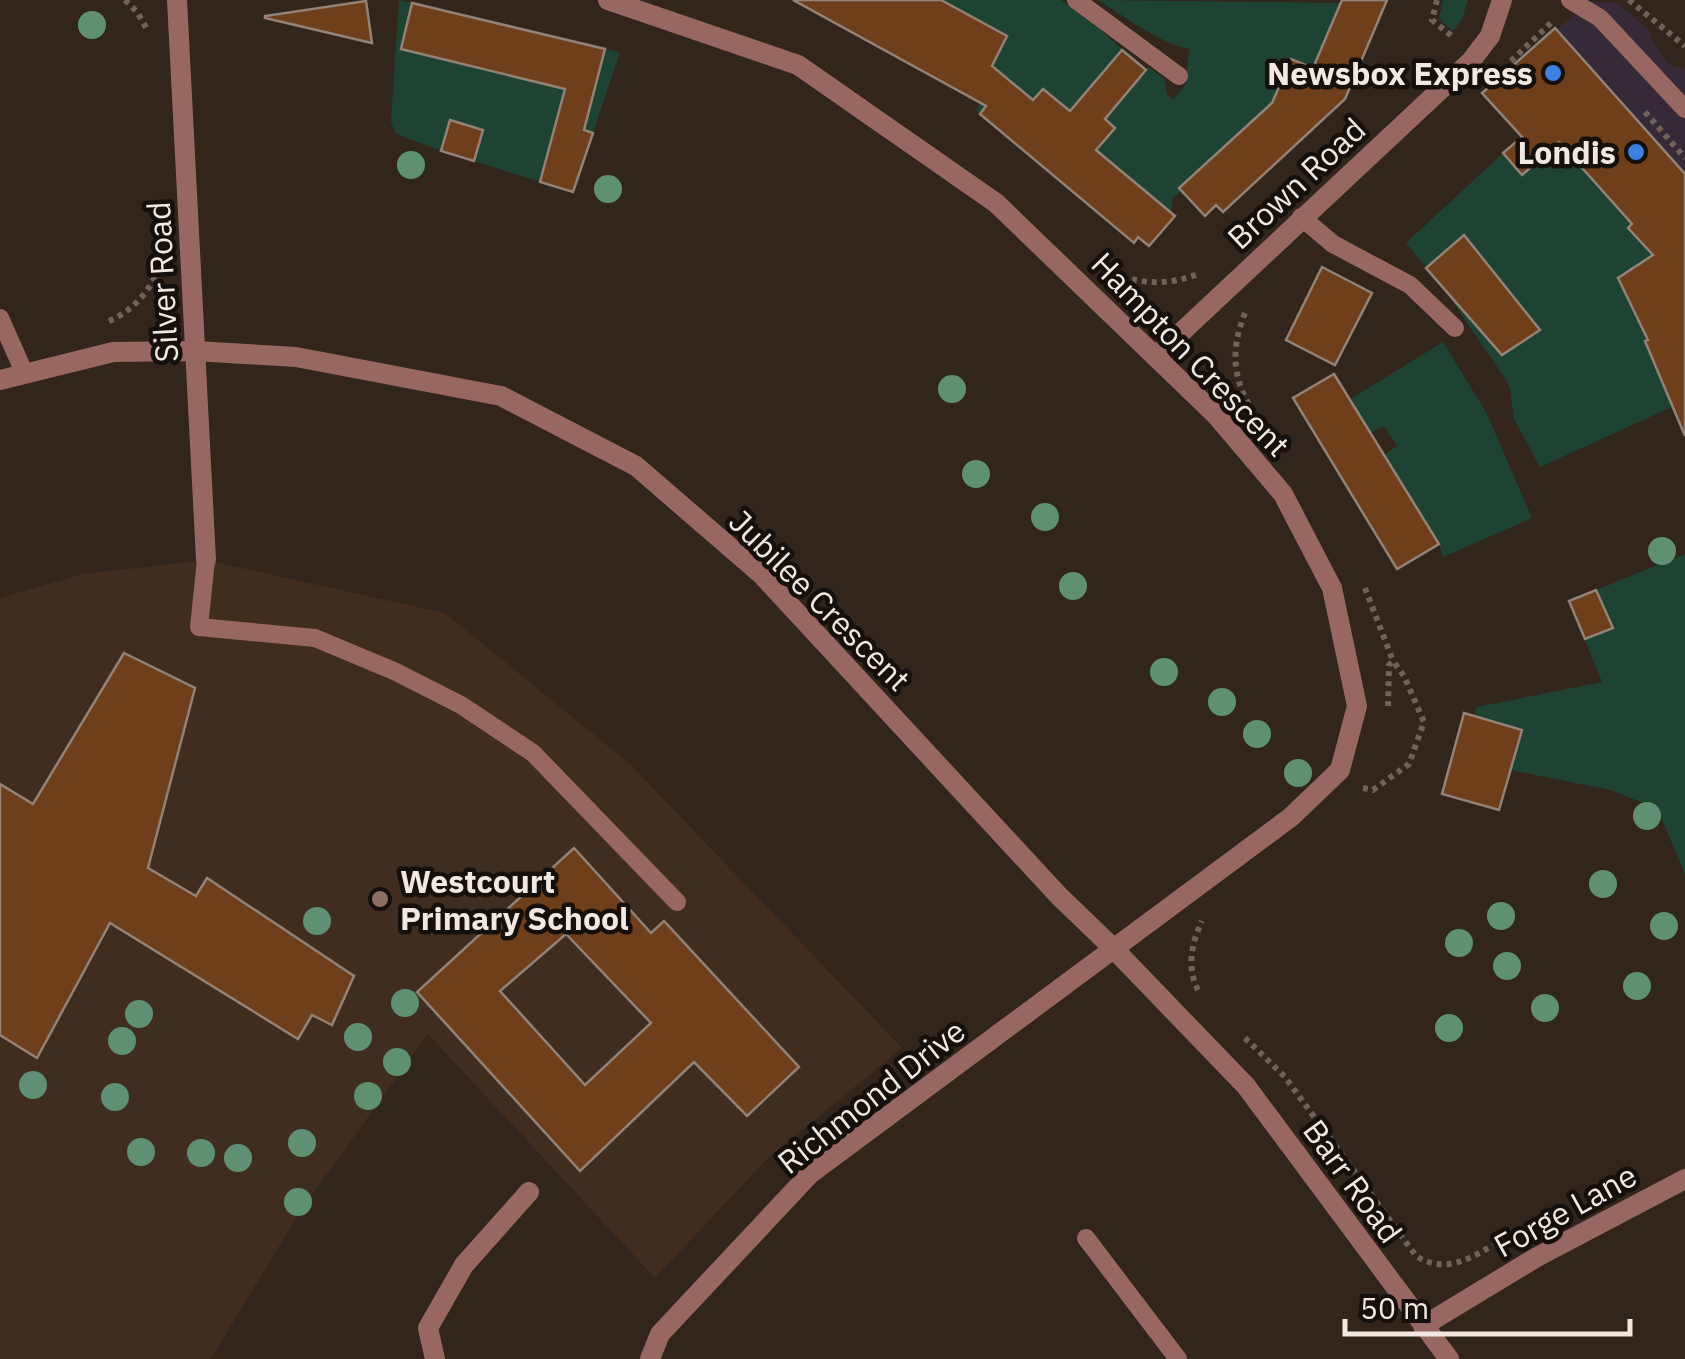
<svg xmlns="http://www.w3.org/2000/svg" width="1685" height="1359" viewBox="0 0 1685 1359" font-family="'IBM Plex Sans',sans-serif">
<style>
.commercial{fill:#372a38}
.built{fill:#3f2d20}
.green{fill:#1e4332}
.building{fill:#6e3f1a;stroke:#928277;stroke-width:2.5;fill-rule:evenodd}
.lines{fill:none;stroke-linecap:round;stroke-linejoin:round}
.path{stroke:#6e625a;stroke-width:6;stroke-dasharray:5 5;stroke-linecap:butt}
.service{stroke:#986761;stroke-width:18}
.minor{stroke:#986761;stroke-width:20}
.tree{fill:#609073}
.shop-dot{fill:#3f7fe0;stroke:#15100c;stroke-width:4}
.education-dot{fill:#8d6e63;stroke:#15100c;stroke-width:4}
.labels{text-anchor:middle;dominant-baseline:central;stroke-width:9;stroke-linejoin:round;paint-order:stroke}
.poi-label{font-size:32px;font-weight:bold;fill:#f1e8e2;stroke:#15100c;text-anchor:end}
.street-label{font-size:32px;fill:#f1e8e2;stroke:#15100c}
</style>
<rect width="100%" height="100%" fill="#32251c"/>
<!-- commercial -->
<path class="commercial" d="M 1578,0 L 1617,3 L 1650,31 L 1650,37 L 1668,64 L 1685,69 L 1685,315 L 1649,251 L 1628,228 L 1645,213 L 1564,138 L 1522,175 L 1503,153 L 1521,136 L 1482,93 L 1575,14 Z"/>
<!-- built -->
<path class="built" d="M 206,560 L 445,613 L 631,765 L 902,1048 L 767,1159 L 655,1278 L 428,1034 L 299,1213 L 211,1359 L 0,1359 L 0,598 L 83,574 Z"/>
<!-- green -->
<g class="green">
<path d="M 399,0 L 412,3 L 401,49 L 565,89 L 562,104 L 588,111 L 605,49 L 620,52 L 573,192 L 474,161 L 483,130 L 451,121 L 441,151 L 395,133 L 391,121 Z"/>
<path d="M 940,0 L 1061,0 L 1094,24 L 1145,70 L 1149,67 L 1164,79 L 1167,94 L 1173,100 L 1186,84 L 1189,49 C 1159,43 1124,16 1098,0 L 1341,3 L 1313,68 L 1291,59 L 1285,73 L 1286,90 L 1179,188 L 1181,191 L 1172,199 L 1171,224 L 1163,219 L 1169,211 L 1096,150 L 1115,128 L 1105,119 L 1085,143 L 1055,99 L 1044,89 L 1033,100 L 1008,80 L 980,114 L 976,110 L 980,103 L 974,98 L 1007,36 Z"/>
<path d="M 1443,0 L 1468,0 L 1462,19 L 1453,31 L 1439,19 Z"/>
<path d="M 1564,138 L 1646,212 L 1628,228 L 1649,251 L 1671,242 L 1685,401 L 1540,467 L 1514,419 L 1510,388 L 1504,377 L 1443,287 L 1406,243 L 1503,153 L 1523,175 Z"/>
<path d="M 1443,342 L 1486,412 L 1532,518 L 1443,557 L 1439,544 L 1384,455 L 1397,446 L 1384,426 L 1370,433 L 1349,400 Z"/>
<path d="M 1685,554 L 1685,874 L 1657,808 L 1610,790 L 1510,770 L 1474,716 L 1477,707 L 1602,682 L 1569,601 Z"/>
</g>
<!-- building -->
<g class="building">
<path d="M 793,0 L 941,0 L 1007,36 L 992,66 L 1033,100 L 1043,89 L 1070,111 L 1122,50 L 1146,70 L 1105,119 L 1115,128 L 1096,150 L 1175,216 L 1149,246 L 1138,237 L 1134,243 L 980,114 L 986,106 Z"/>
<path d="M 1342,0 L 1387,0 L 1345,99 L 1223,212 L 1216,205 L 1205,216 L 1179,188 L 1272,103 L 1291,59 L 1313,68 Z"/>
<path d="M 366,1 L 372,43 L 265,18 L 265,16 Z"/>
<path d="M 412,3 L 605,49 L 584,130 L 593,133 L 573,192 L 540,182 L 565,89 L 401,49 Z"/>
<path d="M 1555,28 L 1685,174 L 1685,436 L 1645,341 L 1648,340 L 1618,278 L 1653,255 L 1628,228 L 1632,224 L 1559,142 L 1522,175 L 1503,153 L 1522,137 L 1482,93 Z"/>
<path d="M 450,120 L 483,130 L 474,161 L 441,151 Z"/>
<path d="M 1464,235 L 1540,330 L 1502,355 L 1426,268 Z"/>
<path d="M 1322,267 L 1372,293 L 1335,365 L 1286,340 Z"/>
<path d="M 1334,374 L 1439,544 L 1397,569 L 1293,398 Z"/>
<path d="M 1596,590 L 1613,628 L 1585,639 L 1569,601 Z"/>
<path d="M 124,653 L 195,688 L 148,868 L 196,896 L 207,878 L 354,976 L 332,1025 L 312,1015 L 298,1039 L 110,923 L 37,1058 L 0,1035 L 0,784 L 33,804 Z"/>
<path d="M 1464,713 L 1522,730 L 1499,810 L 1442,794 Z"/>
<path d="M 574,848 L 651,933 L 664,921 L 799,1067 L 747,1116 L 694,1062 L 580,1171 L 417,992 ZM 566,934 L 651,1023 L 585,1085 L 500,991 Z"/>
</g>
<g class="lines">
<!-- path -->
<g class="path">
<path d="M 125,0 L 137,12 L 148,31"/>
<path d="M 1437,0 L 1432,20 L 1453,37"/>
<path d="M 1629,0 L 1685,46"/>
<path d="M 1511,61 L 1553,21"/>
<path d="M 1645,112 L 1685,158"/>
<path d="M 1113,273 C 1141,285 1170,285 1198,274"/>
<path d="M 1245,313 C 1232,345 1231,375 1250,406"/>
<path d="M 109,321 C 133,311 150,291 160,266"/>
<path d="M 1365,588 L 1393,661 L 1389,665 L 1388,709"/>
<path d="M 1363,788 L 1373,790 L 1409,764 L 1424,722 L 1404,676 L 1393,661"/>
<path d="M 1198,990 C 1186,967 1192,942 1202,921"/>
<path d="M 1245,1038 L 1285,1077 L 1416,1256 C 1447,1276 1474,1256 1502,1240"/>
</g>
<!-- service -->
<g class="service">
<path d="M 1076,0 L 1179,76"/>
<path d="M 1570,0 L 1600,18 L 1685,109"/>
<path d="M 1301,217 L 1333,244 L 1410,285 L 1455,328"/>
<path d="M 0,318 L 24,372"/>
<path d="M 206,560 L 199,627 L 315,638 L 394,671 L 461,705 L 533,753 L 677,902"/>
<path d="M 1086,1238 L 1178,1359"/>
</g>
<!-- minor -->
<g class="minor">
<path d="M 177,0 L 206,560"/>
<path d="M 608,0 L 798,65 L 996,203 L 1216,415 L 1283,494 L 1332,588 L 1357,706 L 1340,770 L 1291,817 L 810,1174 L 660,1334 L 650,1359"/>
<path d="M 1156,356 L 1471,61 L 1490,36 L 1502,0"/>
<path d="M 0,380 L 113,352 L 195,351 L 296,357 L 501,396 L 636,466 L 762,575 L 1059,896 L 1112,947 L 1246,1086 L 1449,1359"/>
<path d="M 1423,1326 L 1537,1257 L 1685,1179"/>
<path d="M 435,1359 L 428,1328 L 464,1265 L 529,1192"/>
</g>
</g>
<!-- trees -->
<g class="tree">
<circle cx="92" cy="25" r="14"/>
<circle cx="411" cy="165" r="14"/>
<circle cx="608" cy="189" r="14"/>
<circle cx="952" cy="389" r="14"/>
<circle cx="976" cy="474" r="14"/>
<circle cx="1045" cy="517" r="14"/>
<circle cx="1662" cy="551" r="14"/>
<circle cx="1073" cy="586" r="14"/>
<circle cx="1164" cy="672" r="14"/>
<circle cx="1222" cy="702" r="14"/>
<circle cx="1257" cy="734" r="14"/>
<circle cx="1298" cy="773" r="14"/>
<circle cx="1647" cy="816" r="14"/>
<circle cx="1603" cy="884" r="14"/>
<circle cx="1501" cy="916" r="14"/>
<circle cx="317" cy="921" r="14"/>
<circle cx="1664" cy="926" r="14"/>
<circle cx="1459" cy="943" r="14"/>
<circle cx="1507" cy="966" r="14"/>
<circle cx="1637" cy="986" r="14"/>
<circle cx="405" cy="1003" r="14"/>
<circle cx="1545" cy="1008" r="14"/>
<circle cx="139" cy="1014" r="14"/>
<circle cx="1449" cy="1028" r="14"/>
<circle cx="358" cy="1037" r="14"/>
<circle cx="122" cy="1041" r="14"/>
<circle cx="397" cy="1062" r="14"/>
<circle cx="33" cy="1085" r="14"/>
<circle cx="368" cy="1096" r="14"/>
<circle cx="115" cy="1097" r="14"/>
<circle cx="302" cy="1143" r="14"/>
<circle cx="141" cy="1152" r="14"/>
<circle cx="201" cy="1153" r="14"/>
<circle cx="238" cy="1158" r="14"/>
<circle cx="298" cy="1202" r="14"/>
</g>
<!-- markers -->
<g class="shop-dot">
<circle cx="1553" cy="73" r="10"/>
<circle cx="1636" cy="152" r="10"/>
</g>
<circle class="education-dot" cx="380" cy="899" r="10"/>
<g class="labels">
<!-- poi labels -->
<g class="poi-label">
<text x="1533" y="73">Newsbox Express</text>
<text x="1616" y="152">Londis</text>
<text x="400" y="881" text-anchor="start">Westcourt<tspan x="400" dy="37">Primary School</tspan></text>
</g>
<!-- street labels -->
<g class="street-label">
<text transform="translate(1296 183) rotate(-43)">Brown Road</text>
<text transform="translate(162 282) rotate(-93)">Silver Road</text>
<text transform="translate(1191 354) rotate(46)">Hampton Crescent</text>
<text transform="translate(820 600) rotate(45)">Jubilee Crescent</text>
<text transform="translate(871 1096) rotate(-38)">Richmond Drive</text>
<text transform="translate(1353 1181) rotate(54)">Barr Road</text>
<text transform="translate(1565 1210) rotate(-29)">Forge Lane</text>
</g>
</g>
<!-- scale -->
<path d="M1345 1319v15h285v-15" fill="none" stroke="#f1e8e2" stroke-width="5"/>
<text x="1360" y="1319" font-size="30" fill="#f1e8e2" stroke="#15100c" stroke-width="8" paint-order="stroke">50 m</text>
</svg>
